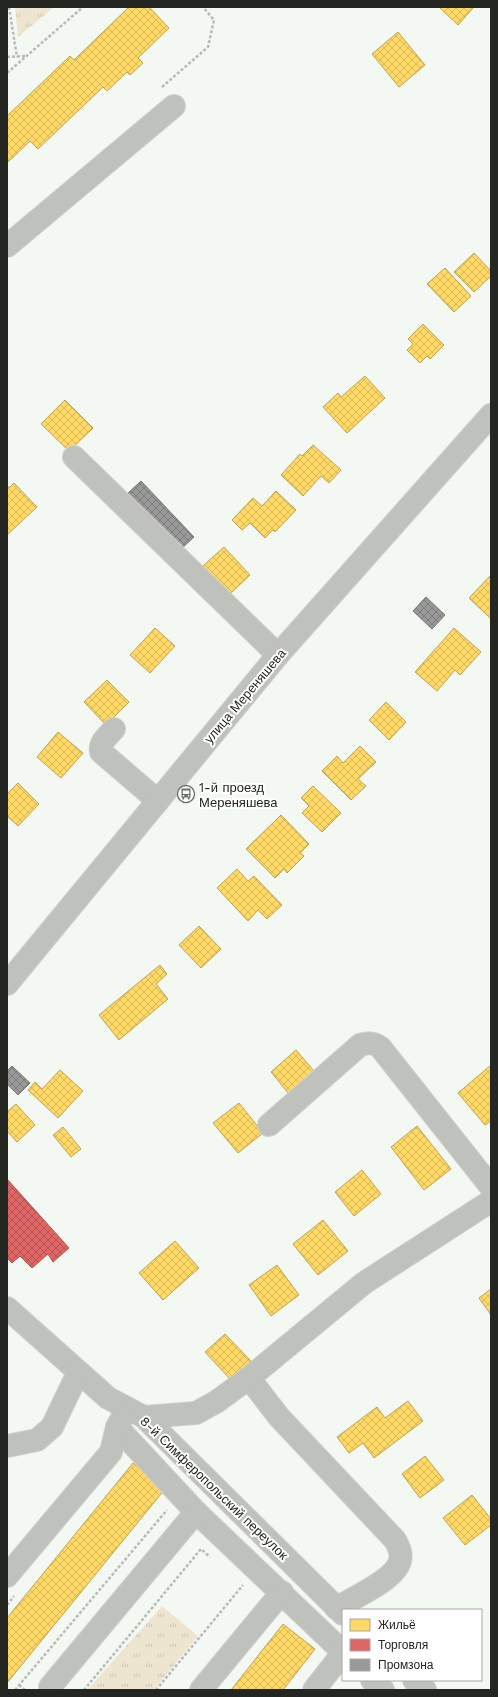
<svg xmlns="http://www.w3.org/2000/svg" width="498" height="1697" viewBox="0 0 498 1697" font-family="'Work Sans',sans-serif">
<style>
.grass{fill:url(#grass-tufts)}
.homes{fill:url(#homes-cross-hatch);stroke:#bda351}
.shops{fill:url(#shops-cross-hatch);stroke:#a75351}
.industry{fill:url(#industry-cross-hatch);stroke:#767675}
.lines{fill:none;stroke-linecap:round;stroke-linejoin:round}
.minor-casing{stroke:#ced1cd;stroke-width:24}
.path{stroke:#b8bbb7;stroke-width:2.5;stroke-dasharray:3 2;stroke-linecap:butt}
.minor{stroke:#bfc1bd;stroke-width:22}
.labels{text-anchor:middle;dominant-baseline:central;stroke-width:4;stroke-linejoin:round;paint-order:stroke}
.street-label{font-size:13px;fill:#232621;stroke:#fff}
.poi-label{font-size:13px;fill:#232621;stroke:#fff;text-anchor:start}
</style>
<defs>
<pattern id="grass-tufts" width="24" height="20" patternUnits="userSpaceOnUse"><rect width="24" height="20" fill="#eee5d0"/><path d="M3 7l-1-3M5 7V3M7 7l1-3M15 17l-1-3M17 17v-4M19 17l1-3" fill="none" stroke="#ccc4b2"/></pattern>
<pattern id="homes-cross-hatch" width="8" height="8" patternUnits="userSpaceOnUse"><rect width="8" height="8" fill="#ffd966"/><path d="M0 0l8 8M0 8l8-8" fill="none" stroke="#daba58"/></pattern>
<pattern id="shops-cross-hatch" width="8" height="8" patternUnits="userSpaceOnUse"><rect width="8" height="8" fill="#e06666"/><path d="M0 0l8 8M0 8l8-8" fill="none" stroke="#b55454"/></pattern>
<pattern id="industry-cross-hatch" width="8" height="8" patternUnits="userSpaceOnUse"><rect width="8" height="8" fill="#999"/><path d="M0 0l8 8M0 8l8-8" fill="none" stroke="#7c7d7c"/></pattern>
</defs>
<rect width="100%" height="100%" fill="#f3f8f2"/>
<!-- grass -->
<g class="grass">
<path d="M 15,7 L 54,7 L 18,37 Z"/>
<path d="M 162,1606 L 198,1636 L 154,1690 L 87,1690 Z"/>
</g>
<!-- homes -->
<g class="homes">
<path d="M 129,7 L 149,7 L 169,28 L 138,58 L 143,63 L 130,75 L 127,72 L 107,91 L 103,87 L 38,149 L 30,141 L 7,163 L 7,116 L 70,56 L 74,60 Z"/>
<path d="M 441,7 L 474,7 L 458,25 L 440,8 Z"/>
<path d="M 398,32 L 425,65 L 399,87 L 372,54 Z"/>
<path d="M 474,253 L 491,271 L 491,276 L 474,292 L 454,272 Z"/>
<path d="M 445,268 L 471,296 L 454,312 L 427,284 Z"/>
<path d="M 423,324 L 444,345 L 430,359 L 427,356 L 420,363 L 407,350 L 413,344 L 408,339 Z"/>
<path d="M 365,376 L 385,398 L 347,433 L 323,407 L 338,393 L 341,397 Z"/>
<path d="M 65,400 L 93,428 L 69,451 L 41,424 Z"/>
<path d="M 313,445 L 341,470 L 329,483 L 321,476 L 303,496 L 281,475 L 300,454 L 302,456 Z"/>
<path d="M 14,483 L 37,507 L 8,534 L 7,533 L 7,487 L 10,487 Z"/>
<path d="M 276,491 L 296,510 L 275,532 L 273,530 L 265,538 L 250,523 L 242,530 L 232,520 L 253,498 L 262,506 Z"/>
<path d="M 224,547 L 250,575 L 230,594 L 203,566 Z"/>
<path d="M 491,575 L 491,619 L 469,598 Z"/>
<path d="M 155,628 L 175,646 L 150,673 L 130,655 Z"/>
<path d="M 454,628 L 481,652 L 460,675 L 455,670 L 437,691 L 415,672 Z"/>
<path d="M 107,680 L 129,702 L 106,725 L 84,702 Z"/>
<path d="M 386,702 L 406,722 L 389,740 L 369,720 Z"/>
<path d="M 58,732 L 83,753 L 61,778 L 37,757 Z"/>
<path d="M 360,746 L 376,762 L 358,779 L 366,786 L 351,800 L 322,771 L 337,756 L 343,763 Z"/>
<path d="M 18,783 L 39,804 L 18,826 L 7,816 L 7,794 Z"/>
<path d="M 313,786 L 341,813 L 322,832 L 302,813 L 309,806 L 301,798 Z"/>
<path d="M 281,815 L 309,844 L 300,853 L 304,856 L 287,873 L 284,869 L 275,878 L 246,849 Z"/>
<path d="M 237,869 L 248,881 L 254,876 L 282,905 L 267,919 L 258,910 L 248,921 L 217,888 Z"/>
<path d="M 199,926 L 221,949 L 201,968 L 179,945 Z"/>
<path d="M 160,965 L 167,974 L 156,984 L 168,999 L 119,1040 L 99,1015 Z"/>
<path d="M 296,1050 L 314,1071 L 289,1094 L 271,1072 Z"/>
<path d="M 491,1065 L 491,1121 L 485,1125 L 458,1093 Z"/>
<path d="M 60,1070 L 83,1091 L 58,1118 L 28,1090 L 35,1082 L 42,1089 Z"/>
<path d="M 239,1103 L 263,1133 L 238,1153 L 213,1123 Z"/>
<path d="M 16,1104 L 35,1125 L 17,1142 L 7,1131 L 7,1112 Z"/>
<path d="M 417,1126 L 451,1169 L 424,1190 L 391,1147 Z"/>
<path d="M 63,1127 L 81,1149 L 71,1157 L 53,1135 Z"/>
<path d="M 362,1170 L 381,1194 L 354,1216 L 335,1192 Z"/>
<path d="M 323,1220 L 348,1251 L 318,1275 L 293,1244 Z"/>
<path d="M 175,1241 L 199,1268 L 163,1300 L 139,1273 Z"/>
<path d="M 277,1265 L 299,1295 L 271,1316 L 249,1285 Z"/>
<path d="M 491,1289 L 491,1315 L 479,1298 Z"/>
<path d="M 225,1334 L 251,1361 L 231,1380 L 205,1352 Z"/>
<path d="M 408,1401 L 423,1421 L 374,1458 L 363,1443 L 349,1453 L 337,1437 L 377,1407 L 385,1418 Z"/>
<path d="M 425,1456 L 444,1480 L 420,1498 L 402,1474 Z"/>
<path d="M 133,1463 L 165,1489 L 7,1683 L 7,1618 Z"/>
<path d="M 472,1495 L 491,1519 L 491,1525 L 465,1545 L 443,1518 Z"/>
<path d="M 283,1624 L 315,1649 L 283,1690 L 231,1690 Z"/>
</g>
<!-- shops -->
<path class="shops" d="M 7,1179 L 69,1248 L 53,1262 L 48,1254 L 32,1268 L 20,1256 L 12,1263 L 7,1258 Z"/>
<!-- industry -->
<g class="industry">
<path d="M 141,481 L 194,537 L 180,550 L 127,494 Z"/>
<path d="M 426,597 L 445,615 L 432,629 L 413,611 Z"/>
<path d="M 12,1066 L 30,1083 L 18,1095 L 7,1084 L 7,1071 Z"/>
</g>
<g class="lines">
<!-- minor casing -->
<g class="minor-casing">
<g id="minor">
<path d="M 7,246 L 174,106"/>
<path d="M 74,457 L 278,655"/>
<path d="M 114,729 C 108,736 99,742 101,752 L 158,801"/>
<path d="M 7,984 L 278,655 L 491,415"/>
<path d="M 269,1125 L 360,1045 C 368,1043 373,1042 380,1047 L 491,1187"/>
<path d="M 7,1308 L 108,1398 L 144,1417 L 343,1614"/>
<path d="M 249,1378 L 279,1417 L 395,1540 C 399,1547 402,1553 400,1561 C 395,1580 353,1598 336,1608"/>
<path d="M 144,1417 L 196,1413 L 216,1402 L 249,1378 L 364,1283 L 491,1201"/>
<path d="M 117,1427 L 196,1512 L 343,1652"/>
<path d="M 7,1446 L 37,1440 L 52,1427 L 78,1373"/>
<path d="M 7,1576 L 111,1452 L 117,1427 L 123,1416"/>
<path d="M 372,1680 L 383,1690"/>
<path d="M 414,1680 L 425,1690"/>
<path d="M 50,1690 L 50,1687 L 196,1512"/>
<path d="M 201,1690 L 282,1592"/>
<path d="M 314,1690 L 343,1653"/>
</g>
</g>
<!-- path -->
<g class="path">
<path d="M 9,7 L 17,57"/>
<path d="M 7,57 L 26,56"/>
<path d="M 7,73 L 83,7"/>
<path d="M 162,87 L 208,47 L 214,20 L 203,7"/>
<path d="M 7,1605 L 14,1596"/>
<path d="M 19,1685 L 25,1690"/>
<path d="M 15,1690 L 167,1510"/>
<path d="M 84,1690 L 201,1549 L 210,1557"/>
<path d="M 156,1690 L 243,1585"/>
</g>
<!-- minor -->
<use href="#minor" class="minor"/>
</g>
<!-- icons -->
<defs>
<g id="bus-ring" transform="scale(0.9)"><circle r="9.5" fill="#fff" stroke="#6c706a" stroke-width="1.5"/><path d="M-5-6H5V4H4V6H2V4H-2V6H-4V4H-5ZM-3.5-4V0h7V-4ZM-3.5 1.2v1.5H-2V1.2ZM2 1.2v1.5H3.5V1.2Z" fill="#6c706a"/></g>
</defs>
<g fill-rule="evenodd">
<use href="#bus-ring" x="186" y="794"/>
</g>
<g class="labels">
<!-- street labels -->
<g class="street-label">
<text transform="translate(245 696) rotate(-50)">улица Мереняшева</text>
<text transform="translate(214 1488) rotate(44)">8-й Симферопольский переулок</text>
</g>
<!-- poi labels -->
<g class="poi-label">
<text x="199" y="787">1-й проезд<tspan x="199" dy="15">Мереняшева</tspan></text>
</g>
</g>
<!-- border -->
<rect width="498" height="1697" fill="none" stroke="#232621" stroke-width="16"/>
<!-- legend -->
<rect x="342" y="1609" width="140" height="72" fill="#ffffff" stroke="#a7a8a6"/>
<rect x="350" y="1619" width="20" height="12" fill="#ffd966" stroke="#a7a8a6"/>
<text x="378" y="1629" font-size="12" fill="#232621">Жильё</text>
<rect x="350" y="1639" width="20" height="12" fill="#e06666" stroke="#a7a8a6"/>
<text x="378" y="1649" font-size="12" fill="#232621">Торговля</text>
<rect x="350" y="1659" width="20" height="12" fill="#999999" stroke="#a7a8a6"/>
<text x="378" y="1669" font-size="12" fill="#232621">Промзона</text>
</svg>
